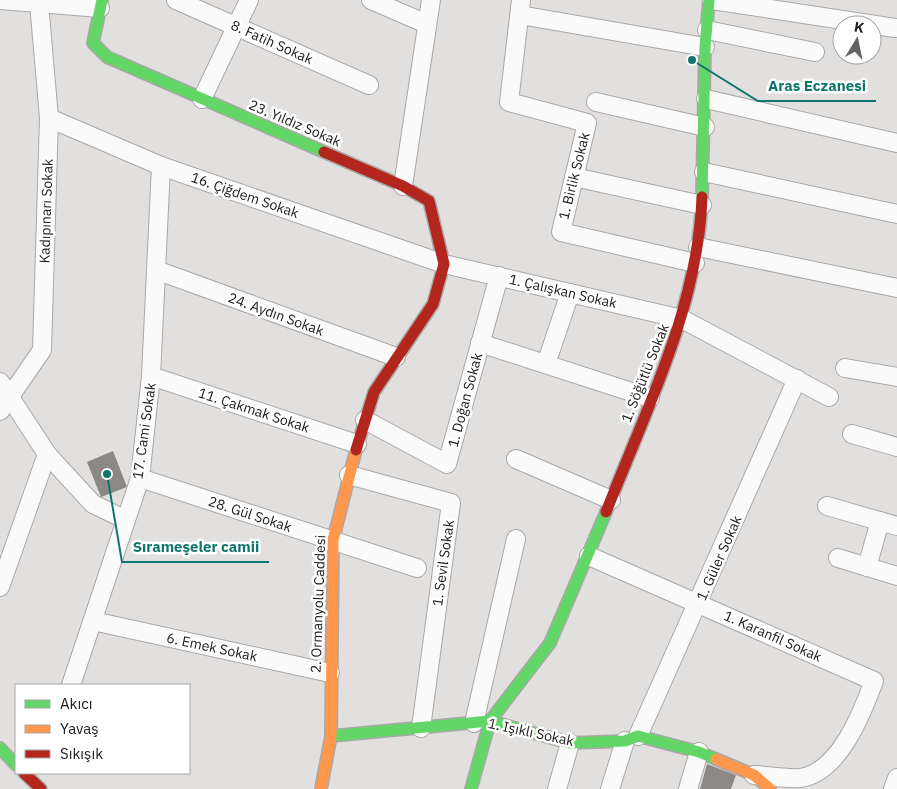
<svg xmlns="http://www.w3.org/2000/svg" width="897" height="789" viewBox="0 0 897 789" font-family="'IBM Plex Sans',sans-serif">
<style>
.building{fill:#8b8988}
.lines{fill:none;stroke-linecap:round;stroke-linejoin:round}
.street-casing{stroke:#aaa8a7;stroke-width:20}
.fast-casing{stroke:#aaa8a7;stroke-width:14}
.slow-casing{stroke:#aaa8a7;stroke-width:14}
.jam-casing{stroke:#aaa8a7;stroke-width:14}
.street{stroke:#fbfafa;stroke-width:18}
.fast{stroke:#63d668;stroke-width:11}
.slow{stroke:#ff974d;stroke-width:11}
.jam{stroke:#b3261e;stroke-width:11}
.labels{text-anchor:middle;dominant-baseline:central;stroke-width:5;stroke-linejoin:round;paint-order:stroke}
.street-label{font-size:14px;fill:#21201f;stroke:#fff}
.leader{fill:none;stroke:#0f766e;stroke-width:2}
.callout-dot{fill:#0f766e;stroke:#fff;stroke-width:2}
.callout-label{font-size:15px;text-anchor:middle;font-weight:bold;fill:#0f766e;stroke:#fff;stroke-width:5;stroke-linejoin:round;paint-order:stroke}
</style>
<rect width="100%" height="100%" fill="#e2e0de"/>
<!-- building -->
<g class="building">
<path d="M 113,451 L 127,487 L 101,497 L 87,462 Z"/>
<path d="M 707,764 L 736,775 L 731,789 L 700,789 Z"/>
</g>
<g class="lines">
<!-- street casing -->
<g class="street-casing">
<g id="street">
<path d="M 0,0 L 100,8"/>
<path d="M 176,0 L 369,85"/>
<path d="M 371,0 L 427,24"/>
<path d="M 521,0 L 509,102 L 587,123 L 561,232 L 695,263"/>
<path d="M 712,0 L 895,28"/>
<path d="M 520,15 L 705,47"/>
<path d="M 707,30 L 815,52"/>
<path d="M 202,99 L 249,0"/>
<path d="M 706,99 L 897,143"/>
<path d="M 596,102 L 705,127"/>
<path d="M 49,118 L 161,166 L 444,264 L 682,319 L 829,397"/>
<path d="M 704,172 L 897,214"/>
<path d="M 574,177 L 702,205"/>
<path d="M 403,186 L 431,0"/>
<path d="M 698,247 L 897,288"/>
<path d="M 156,270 L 396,357"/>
<path d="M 480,343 L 650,398"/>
<path d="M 546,364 L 570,293"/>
<path d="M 845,368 L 897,377"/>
<path d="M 151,376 L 357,444"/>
<path d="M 0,382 L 47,454 L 93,504 L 124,519"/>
<path d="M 0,411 L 42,350 L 49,118 L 39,3 L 36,0"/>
<path d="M 365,420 L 447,464 L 499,276"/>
<path d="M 852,434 L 897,447"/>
<path d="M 516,459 L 611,500"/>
<path d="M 349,475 L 451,503 L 421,728"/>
<path d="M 140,478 L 417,568"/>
<path d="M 827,506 L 897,526"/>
<path d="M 589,556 L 874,681 C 862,713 839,773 800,778 C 786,779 768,776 754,775"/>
<path d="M 838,558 L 897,576"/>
<path d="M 867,567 L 880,521"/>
<path d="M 0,587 L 47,454"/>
<path d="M 93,621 L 330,673"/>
<path d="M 71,685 L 140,478 L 151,376 L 161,166"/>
<path d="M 474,723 L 516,539"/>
<path d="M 638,736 L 797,379"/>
<path d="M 557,789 L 570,743"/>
<path d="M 610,789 L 625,741"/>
<path d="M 688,789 L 699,752"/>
<path d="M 893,789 L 897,778"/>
</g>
</g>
<!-- fast casing -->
<g class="fast-casing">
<g id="fast">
<path d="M 102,0 L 93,43 L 107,57 L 324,152"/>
<path d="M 702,197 L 705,47 L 709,0"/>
<path d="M 331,736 L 490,721 L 570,743 L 625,741 L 638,736 L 699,752 L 716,759"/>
<path d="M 0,748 L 16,765"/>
<path d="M 471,789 L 490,721 L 550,643 L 606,512"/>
</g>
</g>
<!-- slow casing -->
<g class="slow-casing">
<g id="slow">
<path d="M 716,759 L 754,775 L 770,789"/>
<path d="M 321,789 L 331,736 L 333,540 L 356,450"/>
</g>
</g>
<!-- jam casing -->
<g class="jam-casing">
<g id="jam">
<path d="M 324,152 L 403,186 L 429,201 L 444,264 L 433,304 L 374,392 L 356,450"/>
<path d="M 606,512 C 646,410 698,308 702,197"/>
<path d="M 24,773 L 41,789"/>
</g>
</g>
<!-- street -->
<use href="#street" class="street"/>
<!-- fast -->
<use href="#fast" class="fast"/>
<!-- slow -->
<use href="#slow" class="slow"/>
<!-- jam -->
<use href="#jam" class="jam"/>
</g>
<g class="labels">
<!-- street labels -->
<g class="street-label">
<text transform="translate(272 42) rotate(24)">8. Fatih Sokak</text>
<text transform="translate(295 123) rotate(23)">23. Yıldız Sokak</text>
<text transform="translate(574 176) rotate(-76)">1. Birlik Sokak</text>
<text transform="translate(245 195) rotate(19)">16. Çiğdem Sokak</text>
<text transform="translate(46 211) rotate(-88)">Kadıpınarı Sokak</text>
<text transform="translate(563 291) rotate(13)">1. Çalışkan Sokak</text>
<text transform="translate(276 314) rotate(20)">24. Aydın Sokak</text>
<text transform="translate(645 373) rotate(-68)">1. Söğütlü Sokak</text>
<text transform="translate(465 400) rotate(-75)">1. Doğan Sokak</text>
<text transform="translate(254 410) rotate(18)">11. Çakmak Sokak</text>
<text transform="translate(144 431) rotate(-82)">17. Cami Sokak</text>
<text transform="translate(250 514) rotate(18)">28. Gül Sokak</text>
<text transform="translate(719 558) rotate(-66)">1. Güler Sokak</text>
<text transform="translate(443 563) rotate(-82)">1. Sevil Sokak</text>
<text transform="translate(318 604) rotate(-88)">2. Ormanyolu Caddesi</text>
<text transform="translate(773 636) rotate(24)">1. Karanfil Sokak</text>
<text transform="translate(212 647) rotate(12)">6. Emek Sokak</text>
<text transform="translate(531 732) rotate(12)">1. Işıklı Sokak</text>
</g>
</g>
<!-- callouts -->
<path class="leader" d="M692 60L758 101H876M107 474L122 562H269"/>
<g class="callout-dot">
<circle cx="692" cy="60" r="5"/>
<circle cx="107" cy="474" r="5"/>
</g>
<g class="callout-label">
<text x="817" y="91">Aras Eczanesi</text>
<text x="196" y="552">Sırameşeler camii</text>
</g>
<!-- legend -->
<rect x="15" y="684" width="175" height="90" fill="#ffffff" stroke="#a6a6a5"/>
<rect x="25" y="700" width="25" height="8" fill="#63d668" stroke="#a6a6a5"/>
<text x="60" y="709" font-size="15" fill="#21201f">Akıcı</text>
<rect x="25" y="725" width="25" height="8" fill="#ff974d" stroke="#a6a6a5"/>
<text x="60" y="734" font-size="15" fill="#21201f">Yavaş</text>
<rect x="25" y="750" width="25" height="8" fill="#b3261e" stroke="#a6a6a5"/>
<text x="60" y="759" font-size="15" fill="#21201f">Sıkışık</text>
<!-- north arrow -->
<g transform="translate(857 40) rotate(10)"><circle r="24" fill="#ffffff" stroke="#a6a6a5"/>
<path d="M0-4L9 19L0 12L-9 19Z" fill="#656362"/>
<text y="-8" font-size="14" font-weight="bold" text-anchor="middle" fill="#21201f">K</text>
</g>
</svg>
